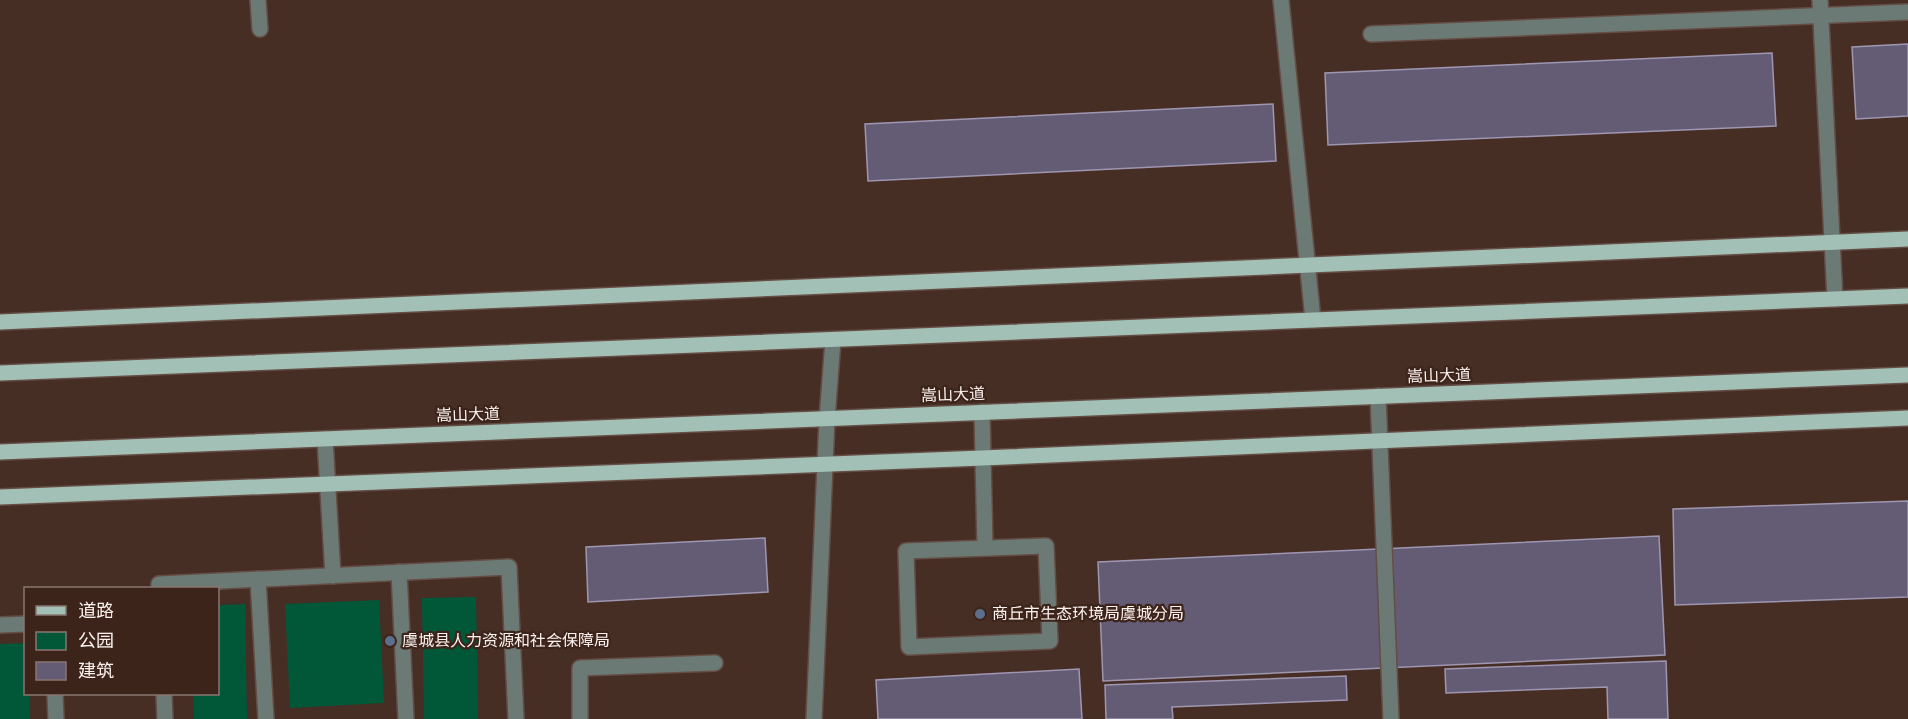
<svg xmlns="http://www.w3.org/2000/svg" width="1908" height="719" viewBox="0 0 1908 719" font-family="Signika,'Noto Sans SC',sans-serif">
<style>
.green{fill:#005839}
.building{fill:#645c75;stroke:#9f96b1;stroke-width:1.5}
.lines{fill:none;stroke-linecap:round;stroke-linejoin:round}
.minor-casing{stroke:#644d45;stroke-width:18}
.major-casing{stroke:#644d45;stroke-width:18}
.minor{stroke:#6c7a76;stroke-width:15}
.major{stroke:#a3c0b6;stroke-width:15}
.service-dot{fill:#5c6f8a;stroke:#3c241b;stroke-width:2}
.labels{text-anchor:middle;dominant-baseline:central;stroke-width:4.5;stroke-linejoin:round;paint-order:stroke}
.street-label{font-size:16px;fill:#fdf2ef;stroke:#3c241b}
.poi-label{font-size:16px;fill:#fdf2ef;stroke:#3c241b;text-anchor:start}
</style>
<rect width="100%" height="100%" fill="#472e25"/>
<!-- green -->
<g class="green">
<path d="M 476,597 L 478,719 L 424,719 L 422,598 Z"/>
<path d="M 379,600 L 384,703 L 290,708 L 285,604 Z"/>
<path d="M 245,604 L 247,719 L 194,719 L 193,694 L 218,694 L 218,605 Z"/>
<path d="M 25,643 L 26,694 L 29,694 L 30,719 L 0,719 L 0,644 Z"/>
</g>
<!-- building -->
<g class="building">
<path d="M 1908,44 L 1908,116 L 1856,119 L 1852,47 Z"/>
<path d="M 1772,53 L 1776,126 L 1328,145 L 1325,73 Z"/>
<path d="M 1273,104 L 1276,161 L 868,181 L 865,124 Z"/>
<path d="M 1908,501 L 1908,597 L 1675,605 L 1673,509 Z"/>
<path d="M 1659,536 L 1665,655 L 1103,681 L 1098,562 Z"/>
<path d="M 765,538 L 768,592 L 588,602 L 586,547 Z"/>
<path d="M 1666,661 L 1668,719 L 1608,719 L 1607,687 L 1446,693 L 1445,669 Z"/>
<path d="M 1079,669 L 1082,719 L 878,719 L 876,680 Z"/>
<path d="M 1346,676 L 1347,700 L 1172,707 L 1173,719 L 1106,719 L 1105,685 Z"/>
</g>
<g class="lines">
<!-- minor casing -->
<g class="minor-casing">
<g id="minor">
<path d="M 258,0 L 260,29"/>
<path d="M 1281,0 L 1313,320"/>
<path d="M 1820,0 L 1835,299"/>
<path d="M 1371,34 L 1908,12"/>
<path d="M 1378,396 L 1391,719"/>
<path d="M 982,412 L 985,548"/>
<path d="M 325,439 L 333,576"/>
<path d="M 1046,546 L 1050,641 L 909,647 L 906,551 Z"/>
<path d="M 399,572 L 406,719"/>
<path d="M 258,579 L 266,719"/>
<path d="M 159,588 L 159,584 L 509,567 L 516,719"/>
<path d="M 0,625 L 26,624"/>
<path d="M 55,694 L 56,719"/>
<path d="M 164,694 L 165,719"/>
<path d="M 580,719 L 580,668 L 715,663"/>
<path d="M 814,719 L 827,419 L 833,340"/>
</g>
</g>
<!-- major casing -->
<g class="major-casing">
<g id="major">
<path d="M 0,322 L 1908,239"/>
<path d="M 0,373 L 1908,296"/>
<path d="M 0,452 L 1908,375"/>
<path d="M 0,497 L 982,458 L 1908,418"/>
</g>
</g>
<!-- minor -->
<use href="#minor" class="minor"/>
<!-- major -->
<use href="#major" class="major"/>
</g>
<!-- markers -->
<g class="service-dot">
<circle cx="980" cy="614" r="6"/>
<circle cx="390" cy="641" r="6"/>
</g>
<g class="labels">
<!-- street labels -->
<g class="street-label">
<text transform="translate(1439 376) rotate(-2)">嵩山大道</text>
<text transform="translate(953 395) rotate(-2)">嵩山大道</text>
<text transform="translate(468 415) rotate(-2)">嵩山大道</text>
</g>
<!-- poi labels -->
<g class="poi-label">
<text x="992" y="614">商丘市生态环境局虞城分局</text>
<text x="402" y="641">虞城县人力资源和社会保障局</text>
</g>
</g>
<!-- legend -->
<rect x="24" y="587" width="195" height="108" fill="#3c241b" stroke="#897670" stroke-width="1.5"/>
<rect x="36" y="606" width="30" height="9" fill="#a3c0b6" stroke="#897670" stroke-width="1.5"/>
<text x="78" y="617" font-size="18" fill="#fdf2ef">道路</text>
<rect x="36" y="632" width="30" height="18" fill="#005839" stroke="#897670" stroke-width="1.5"/>
<text x="78" y="647" font-size="18" fill="#fdf2ef">公园</text>
<rect x="36" y="662" width="30" height="18" fill="#645c75" stroke="#897670" stroke-width="1.5"/>
<text x="78" y="677" font-size="18" fill="#fdf2ef">建筑</text>
</svg>
